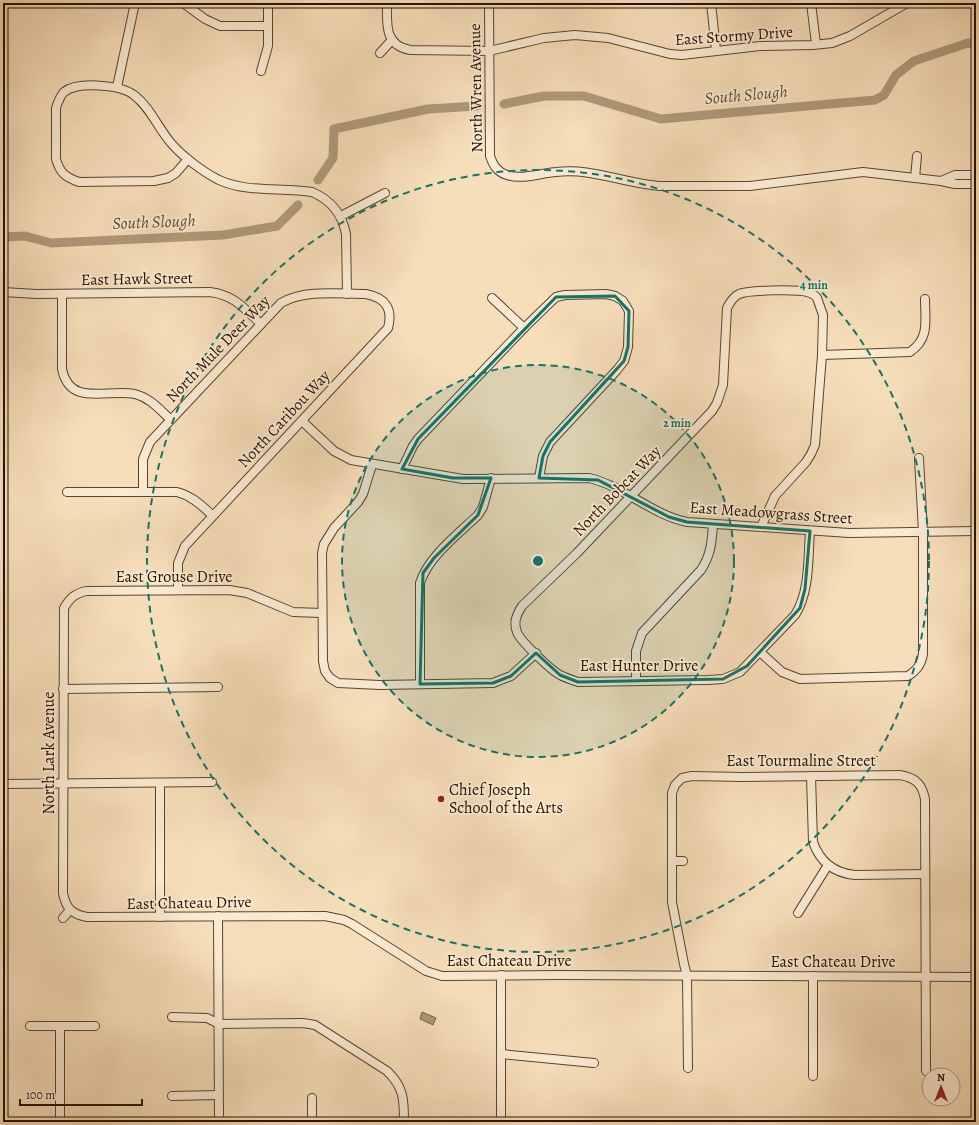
<svg xmlns="http://www.w3.org/2000/svg" width="979" height="1125" viewBox="0 0 979 1125" font-family="Alegreya,serif">
<style>
.water{fill:#af997b;stroke:#77634a}
.lines{fill:none;stroke-linecap:round;stroke-linejoin:round}
.canal{stroke:#af997b;stroke-width:9}
.street-casing{stroke:#59452e;stroke-width:10}
.street{stroke:#faead2;stroke-width:8}
.marked{fill:none;stroke:#0f766e;stroke-width:3;stroke-linejoin:round}
.ring{fill:none;stroke:#0f766e;stroke-width:2;stroke-dasharray:7 5}
.poi-dot{fill:#8f2418;stroke:#faead2;stroke-width:1.5}
.labels{text-anchor:middle;dominant-baseline:central;stroke-width:3.5;stroke-linejoin:round;paint-order:stroke}
.street-label{font-size:16px;fill:#241200;stroke:#faead2}
.poi-label{font-size:16px;fill:#241200;stroke:#faead2;text-anchor:start}
.water-label{font-size:17px;font-style:italic;fill:#634f37;stroke:#faead2}
.centre{fill:#0f766e;stroke:#faead2;stroke-width:2}
.ring-label{font-size:12px;text-anchor:middle;font-weight:bold;fill:#0f766e;stroke:#faead2;stroke-width:3.5;stroke-linejoin:round;paint-order:stroke}
</style>
<rect width="100%" height="100%" fill="#f7deba"/>
<filter id="stains"><feTurbulence type="fractalNoise" baseFrequency=".005" numOctaves="4"/><feColorMatrix values="0 0 0 0 .2 0 0 0 0 .09 0 0 0 0 .02 0 0 0 .5 -.17"/></filter>
<radialGradient id="worn" r=".72"><stop offset=".6" stop-color="#630" stop-opacity="0"/><stop offset="1" stop-color="#630" stop-opacity=".3"/></radialGradient>
<!-- water -->
<path class="water" d="M 422,1012 L 436,1018 L 433,1025 L 420,1019 Z"/>
<g class="lines">
<!-- canal -->
<g class="canal">
<path d="M 504,104 L 544,96 L 584,96 L 661,119 L 875,100 L 884,95 L 896,75 L 914,61 L 968,43 L 975,44"/>
<path d="M 318,180 L 333,158 L 334,129 L 428,109 L 477,106"/>
<path d="M 3,237 L 25,236 L 51,243 L 223,235 L 277,226 L 298,205"/>
</g>
<!-- street casing -->
<g class="street-casing">
<g id="street">
<path d="M 183,3 L 205,19 L 220,26 L 268,26"/>
<path d="M 387,3 C 387,24 384,45 410,50 L 489,51 L 544,38 L 575,35 L 608,38 L 670,54 L 682,55 L 760,46 L 813,45 L 832,43 L 850,36 L 907,3"/>
<path d="M 489,3 L 490,156 C 493,165 497,172 507,175 C 522,180 541,173 556,172 C 594,168 622,183 659,186 L 750,186 L 863,172 L 941,181"/>
<path d="M 711,3 L 716,50"/>
<path d="M 811,3 L 816,44"/>
<path d="M 380,53 L 392,40"/>
<path d="M 261,71 L 268,46 L 268,3"/>
<path d="M 117,87 L 135,3"/>
<path d="M 188,159 L 176,173 L 168,178 L 154,181 L 79,182 C 65,177 60,173 56,159 L 56,108 C 58,102 60,96 64,92 C 78,81 121,85 134,95 C 150,107 158,128 171,143 C 182,156 203,172 219,180 C 247,193 281,187 312,192 C 331,200 342,213 346,234 L 347,294"/>
<path d="M 976,175 L 955,175 L 941,181 L 955,184 L 976,184"/>
<path d="M 915,178 L 917,156"/>
<path d="M 341,216 L 385,193"/>
<path d="M 3,292 L 36,294 L 210,292 C 234,295 244,308 261,324"/>
<path d="M 62,294 L 62,369 C 70,408 108,388 135,394 C 150,398 159,409 170,419"/>
<path d="M 492,298 L 524,328"/>
<path d="M 822,355 L 910,352 C 930,338 925,321 925,299"/>
<path d="M 302,421 L 334,451 L 351,460 L 463,479 L 589,478 C 624,486 652,515 687,522 L 849,533 L 976,531"/>
<path d="M 372,465 L 363,494 L 358,502 L 334,528 L 324,544 L 322,553 L 323,661 L 325,671 L 330,678 L 338,683 L 380,685 L 493,683 L 511,676 L 536,653"/>
<path d="M 402,469 L 413,446 L 418,439 L 524,328 L 556,297 L 565,295 L 606,294 L 615,296 L 623,301 L 629,311 L 628,347 L 624,361 L 617,370 L 550,442 L 543,456 L 539,478"/>
<path d="M 143,491 L 143,459 L 150,442 L 281,303 C 305,289 339,294 366,294 C 386,298 393,309 388,328 L 185,546 L 178,563 L 178,590"/>
<path d="M 67,492 L 177,492 C 192,496 201,505 212,515"/>
<path d="M 761,527 L 775,496 L 806,462 L 811,454 L 815,445 L 822,355 L 823,315 L 817,298 C 815,295 811,293 807,292 C 798,289 747,290 739,294 C 733,297 730,302 727,308 L 723,385 L 717,403 L 712,411 L 577,553 L 522,606 C 517,614 513,622 517,632 C 520,641 551,670 560,675 C 566,678 572,680 578,682 L 708,680 L 723,679 L 740,672 L 795,615 C 810,592 808,558 810,531"/>
<path d="M 322,613 L 293,612 L 247,593 L 229,590 L 86,591 C 74,594 70,598 64,608 L 63,893 C 66,909 72,914 87,917 L 325,916 L 344,920 L 352,924 L 426,971 L 442,976 L 560,975 L 976,977"/>
<path d="M 760,652 L 782,672 L 800,679 L 908,676 C 917,670 921,665 923,654 L 923,532 L 919,458"/>
<path d="M 636,681 L 636,651 L 642,633 L 701,570 C 711,555 712,541 713,524"/>
<path d="M 420,684 L 420,583 C 428,557 458,534 478,515 L 483,507 L 491,478"/>
<path d="M 63,689 L 218,687"/>
<path d="M 811,776 L 813,842 C 820,862 834,873 855,875 L 925,874"/>
<path d="M 160,783 L 160,917"/>
<path d="M 3,784 L 212,782"/>
<path d="M 672,861 L 683,861"/>
<path d="M 798,913 L 828,865"/>
<path d="M 218,916 L 219,1122"/>
<path d="M 63,918 L 70,910"/>
<path d="M 172,1017 L 207,1018 L 219,1024 L 303,1023 L 315,1025 L 387,1071 C 404,1087 404,1100 404,1122"/>
<path d="M 30,1026 L 95,1026"/>
<path d="M 60,1026 L 60,1122"/>
<path d="M 501,1054 L 594,1063"/>
<path d="M 688,1068 L 687,976 L 684,964 L 672,902 L 672,793 L 675,785 L 682,778 L 692,776 L 742,777 L 900,775 C 916,778 922,784 925,799 L 926,1071"/>
<path d="M 813,1076 L 813,976"/>
<path d="M 172,1096 L 219,1095"/>
<path d="M 312,1122 L 312,1098"/>
<path d="M 501,1122 L 501,975"/>
</g>
</g>
<!-- street -->
<use href="#street" class="street"/>
</g>
<!-- marked area -->
<path class="marked" d="M 615,296 L 629,311 L 628,347 L 624,361 L 550,442 L 543,456 L 539,478 L 598,480 L 669,517 L 687,522 L 810,531 L 805,589 L 800,608 L 747,666 L 723,679 L 578,682 L 560,675 L 536,653 L 511,676 L 493,683 L 420,684 L 423,573 L 434,558 L 478,515 L 491,478 L 453,478 L 402,469 L 418,439 L 556,297 Z"/>
<!-- distance rings -->
<circle cx="538" cy="561" r="196" fill="#0f766e" fill-opacity=".12"/>
<g class="ring">
<circle cx="538" cy="561" r="196"/>
<circle cx="538" cy="561" r="391"/>
</g>
<!-- markers -->
<circle class="poi-dot" cx="441" cy="799" r="4"/>
<g class="labels">
<!-- street labels -->
<g class="street-label">
<text transform="translate(734 36) rotate(-4)">East Stormy Drive</text>
<text transform="translate(476 88) rotate(-91)">North Wren Avenue</text>
<text transform="translate(137 279) rotate(-1)">East Hawk Street</text>
<text transform="translate(218 349) rotate(-46)">North Mule Deer Way</text>
<text transform="translate(284 419) rotate(-47)">North Caribou Way</text>
<text transform="translate(617 491) rotate(-46)">North Bobcat Way</text>
<text transform="translate(771 513) rotate(4)">East Meadowgrass Street</text>
<text x="174" y="577">East Grouse Drive</text>
<text x="639" y="666">East Hunter Drive</text>
<text transform="translate(49 753) rotate(-90)">North Lark Avenue</text>
<text x="801" y="761">East Tourmaline Street</text>
<text transform="translate(189 903) rotate(-1)">East Chateau Drive</text>
<text x="509" y="961">East Chateau Drive</text>
<text x="833" y="962">East Chateau Drive</text>
</g>
<!-- poi labels -->
<g class="poi-label">
<text x="449" y="790">Chief Joseph<tspan x="449" dy="18">School of the Arts</tspan></text>
</g>
<!-- water labels -->
<g class="water-label">
<text transform="translate(746 95) rotate(-5)">South Slough</text>
<text transform="translate(154 222) rotate(-2)">South Slough</text>
</g>
</g>
<circle cx="538" cy="561" r="6" class="centre"/>
<g class="ring-label">
<text x="814" y="289">4 min</text>
<text x="677" y="427">2 min</text>
</g>
<!-- margin -->
<rect width="979" height="1125" fill="none" stroke="#f7deba" stroke-width="16"/>
<rect x="4" y="4" width="971" height="1117" fill="none" stroke="#241200" stroke-width="2"/>
<rect x="8" y="8" width="963" height="1109" fill="none" stroke="#241200"/>
<!-- north arrow -->
<g transform="translate(941 1087)"><circle r="19" fill="#faead2" stroke="#a4947e"/>
<path d="M0-3L7 15L0 10L-7 15Z" fill="#8f2418"/>
<text y="-6" font-size="11" font-weight="bold" text-anchor="middle" fill="#241200">N</text>
</g>
<!-- scale -->
<path d="M20 1099v6h122v-6" fill="none" stroke="#241200" stroke-width="2"/>
<text x="26" y="1099" font-size="12" fill="#241200" stroke="#faead2" stroke-width="3" paint-order="stroke">100 m</text>
<rect width="100%" height="100%" filter="url(#stains)"/>
<rect width="100%" height="100%" fill="url(#worn)"/>
</svg>
